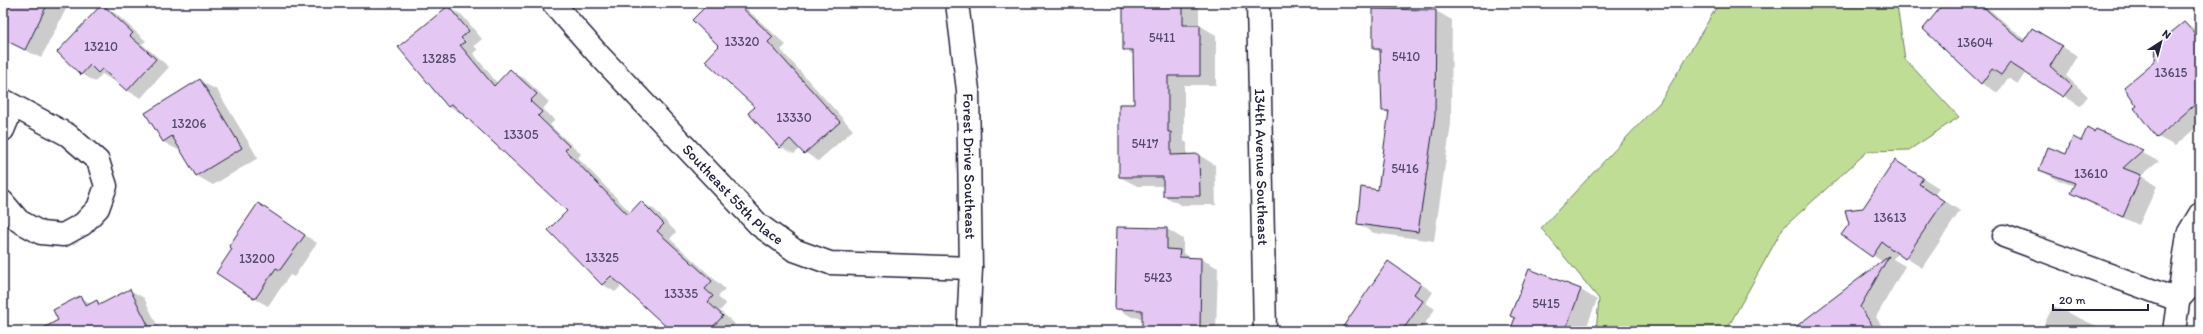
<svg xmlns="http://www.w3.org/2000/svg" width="2203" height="334" viewBox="0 0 2203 334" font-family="Itim,sans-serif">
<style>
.green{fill:#c0dd95;stroke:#718068}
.shadow{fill:#0003}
.building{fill:#e5c7f4;stroke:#22223b}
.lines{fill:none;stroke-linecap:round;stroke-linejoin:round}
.minor-casing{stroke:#22223b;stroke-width:25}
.tertiary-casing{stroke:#22223b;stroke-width:25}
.secondary-casing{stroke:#22223b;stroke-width:25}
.minor{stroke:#fff;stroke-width:22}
.tertiary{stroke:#fff;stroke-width:22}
.secondary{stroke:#fff;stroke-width:22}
.labels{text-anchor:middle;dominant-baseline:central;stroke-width:3;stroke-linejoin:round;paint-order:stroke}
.number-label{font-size:13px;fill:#534b69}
.street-label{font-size:15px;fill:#22223b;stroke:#fff}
</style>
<rect width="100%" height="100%" fill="#fff"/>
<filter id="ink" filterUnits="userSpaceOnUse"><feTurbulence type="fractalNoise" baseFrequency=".025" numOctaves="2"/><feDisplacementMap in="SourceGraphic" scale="8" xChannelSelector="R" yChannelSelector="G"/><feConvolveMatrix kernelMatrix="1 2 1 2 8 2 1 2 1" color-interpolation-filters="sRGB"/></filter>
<g filter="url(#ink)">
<!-- green -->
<path class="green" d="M 1719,3 L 1898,3 L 1897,5 L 1905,59 L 1959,117 L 1909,150 L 1868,151 L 1783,228 L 1726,331 L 1596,331 L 1599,299 L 1541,228 L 1660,102 Z"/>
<!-- shadow -->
<g class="shadow">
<path d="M 3,3 L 69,3 L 41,58 L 3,39 Z"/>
<path d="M 710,3 L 740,3 L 786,45 L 781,50 L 853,130 L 818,161 L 800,149 L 794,154 L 780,147 L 721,46 Z"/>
<path d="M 1150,3 L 1199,3 L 1199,25 L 1216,35 L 1216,85 L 1184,85 L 1184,141 L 1187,143 L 1187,156 L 1199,155 L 1215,165 L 1216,205 L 1181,205 L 1164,196 L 1164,186 L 1137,186 L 1120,177 L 1135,105 L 1134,55 L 1124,49 Z"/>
<path d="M 1374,3 L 1410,3 L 1408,11 L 1436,11 L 1452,20 L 1451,124 L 1434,241 L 1374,233 L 1358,224 L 1379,191 L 1389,114 L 1383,110 L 1381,53 L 1374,49 Z"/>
<path d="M 1945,3 L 1982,3 L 2025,40 L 2032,29 L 2078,56 L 2066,76 L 2088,96 L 2080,106 L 2026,72 L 2018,84 L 2008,78 L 1998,93 L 1981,83 Z"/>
<path d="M 102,5 L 115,13 L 146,41 L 142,44 L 169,67 L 141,98 L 128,91 L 114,78 L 112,80 L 102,74 L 95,82 L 82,74 Z"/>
<path d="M 448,7 L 462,15 L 482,39 L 474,46 L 478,50 L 473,53 L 498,84 L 510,71 L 524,78 L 549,102 L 543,109 L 555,120 L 550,125 L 581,154 L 578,158 L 631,213 L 641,202 L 655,210 L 676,232 L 670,239 L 725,289 L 718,297 L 726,304 L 720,311 L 735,324 L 729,331 L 672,331 L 622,285 L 615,292 L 602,284 L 568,211 L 464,113 L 462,114 L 449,106 Z"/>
<path d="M 2185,23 L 2200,32 L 2200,124 L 2175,146 L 2158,137 L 2138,106 Z"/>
<path d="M 200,81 L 217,90 L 258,158 L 213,185 L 197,176 L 182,150 L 180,151 L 163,142 Z"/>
<path d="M 2096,131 L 2159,161 L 2141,176 L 2157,186 L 2139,225 L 2088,202 L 2071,193 L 2074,186 L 2056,179 L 2040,170 L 2066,155 Z"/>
<path d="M 1912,171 L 1939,188 L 1935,194 L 1960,211 L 1922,268 L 1898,253 L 1893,259 L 1905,266 L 1876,317 L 1885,331 L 1797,331 L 1883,262 L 1843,235 L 1863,209 Z"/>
<path d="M 259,205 L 317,243 L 294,277 L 290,275 L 268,306 L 255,299 L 234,249 Z"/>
<path d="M 1118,228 L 1167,229 L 1183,239 L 1183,253 L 1193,259 L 1201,259 L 1218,268 L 1216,330 L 1218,331 L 1143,331 L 1143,318 L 1132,317 L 1116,308 Z"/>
<path d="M 1388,262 L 1433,292 L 1426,303 L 1435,309 L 1420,331 L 1341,331 Z"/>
<path d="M 1529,270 L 1581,290 L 1597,300 L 1585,331 L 1511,331 L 1516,319 L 1511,316 Z"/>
<path d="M 130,290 L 144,298 L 160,331 L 65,331 L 80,297 L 92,304 L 97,301 L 103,304 Z"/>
<path d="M 2053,306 L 2103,329 L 2107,331 L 2041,331 Z"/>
<path d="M 796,326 L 818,331 L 795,331 Z"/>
</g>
<!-- building -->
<g class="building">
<path d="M 3,3 L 48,3 L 25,50 L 3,39 Z"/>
<path d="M 709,3 L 737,3 L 773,37 L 768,42 L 840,122 L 804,154 L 790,139 L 780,148 L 748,113 L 755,107 L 705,61 L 719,46 L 692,20 Z"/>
<path d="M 1149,3 L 1183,3 L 1183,25 L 1200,25 L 1200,76 L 1168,76 L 1168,132 L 1171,132 L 1171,155 L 1199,154 L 1200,196 L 1163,196 L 1163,177 L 1119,177 L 1119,104 L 1134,104 L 1133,50 L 1123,50 L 1123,6 L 1149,5 Z"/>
<path d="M 1944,3 L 1979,3 L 2023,42 L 2032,28 L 2062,46 L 2050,66 L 2072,86 L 2063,97 L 2010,63 L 2001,75 L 1992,69 L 1981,84 L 1923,29 Z"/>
<path d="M 102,4 L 133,33 L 130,36 L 156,59 L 127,91 L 102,69 L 98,73 L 90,65 L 81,75 L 57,52 Z"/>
<path d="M 448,6 L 469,31 L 461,38 L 465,42 L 460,45 L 494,86 L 510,69 L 537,94 L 530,101 L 542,112 L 538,116 L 569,146 L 565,150 L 628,215 L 641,201 L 664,224 L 657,231 L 712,281 L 705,289 L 713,296 L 708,302 L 723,316 L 709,331 L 671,331 L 611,276 L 602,285 L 548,230 L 567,211 L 452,104 L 448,107 L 398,47 Z"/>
<path d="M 1373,9 L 1436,10 L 1435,115 L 1418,232 L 1357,224 L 1361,187 L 1378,190 L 1389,111 L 1382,111 L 1380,49 L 1373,49 Z"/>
<path d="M 2184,22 L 2200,39 L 2200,100 L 2157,138 L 2134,108 L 2137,106 L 2124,87 L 2155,61 L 2156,45 Z"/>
<path d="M 200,79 L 242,148 L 196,176 L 172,136 L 163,142 L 145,113 Z"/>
<path d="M 2087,128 L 2094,132 L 2096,129 L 2143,150 L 2123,168 L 2141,175 L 2123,217 L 2070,193 L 2075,183 L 2039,170 L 2048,147 L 2066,154 L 2073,137 L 2081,141 Z"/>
<path d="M 1895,160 L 1923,178 L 1919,184 L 1944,201 L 1905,259 L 1882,242 L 1872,257 L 1841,235 L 1849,224 L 1845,210 L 1863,208 Z"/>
<path d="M 258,203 L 305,235 L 280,270 L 276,268 L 255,299 L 216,273 L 232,249 L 229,246 Z"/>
<path d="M 1117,227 L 1167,228 L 1167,249 L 1180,250 L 1179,257 L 1201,258 L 1200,331 L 1142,331 L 1142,310 L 1115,309 Z"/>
<path d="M 1889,256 L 1860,307 L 1876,331 L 1790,331 Z"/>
<path d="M 1388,261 L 1421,284 L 1414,294 L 1423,301 L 1402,331 L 1340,331 Z"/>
<path d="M 1529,269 L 1581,289 L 1565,331 L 1510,331 L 1515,318 L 1510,316 Z"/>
<path d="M 130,289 L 151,331 L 38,331 L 58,320 L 53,310 L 80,296 L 86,306 L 97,300 L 99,305 Z"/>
</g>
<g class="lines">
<!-- minor casing -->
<g class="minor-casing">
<g id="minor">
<path id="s1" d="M 553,3 L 597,53 L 759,225 L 794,250 L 830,263 L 971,268"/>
<path id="s2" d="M 1258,3 L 1265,331"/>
<path d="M 3,100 L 68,135 L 98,161 L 106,186 L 98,208 L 83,224 L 63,235 L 41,233 L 19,221 L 3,202"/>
<path d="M 3,130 L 13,106"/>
<path d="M 2004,236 L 2178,300"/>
</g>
</g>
<!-- tertiary casing -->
<g class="tertiary-casing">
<g id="tertiary">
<path d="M 2178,300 L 2200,276"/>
<path d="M 2174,331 L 2188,234 L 2200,214"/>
</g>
</g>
<!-- secondary casing -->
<g class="secondary-casing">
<g id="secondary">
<path id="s3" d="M 957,3 L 968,90 L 971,268 L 968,331"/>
</g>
</g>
<!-- minor -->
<use href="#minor" class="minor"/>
<!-- tertiary -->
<use href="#tertiary" class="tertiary"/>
<!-- secondary -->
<use href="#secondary" class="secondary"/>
</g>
</g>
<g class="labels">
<!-- number labels -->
<g class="number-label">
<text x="1162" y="37">5411</text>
<text x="742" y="41">13320</text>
<text x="1975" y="42">13604</text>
<text x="101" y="46">13210</text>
<text x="1406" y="56">5410</text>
<text x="439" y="58">13285</text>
<text x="2171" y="72">13615</text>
<text x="794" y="117">13330</text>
<text x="189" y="123">13206</text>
<text x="521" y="134">13305</text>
<text x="1145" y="143">5417</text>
<text x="1405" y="168">5416</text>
<text x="2091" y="173">13610</text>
<text x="1890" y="217">13613</text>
<text x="602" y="257">13325</text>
<text x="257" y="258">13200</text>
<text x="1158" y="277">5423</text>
<text x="681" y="293">13335</text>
<text x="1546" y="303">5415</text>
</g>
<!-- street labels -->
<g class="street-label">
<text stroke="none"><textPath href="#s3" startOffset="164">Forest Drive Southeast</textPath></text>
<text stroke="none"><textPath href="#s2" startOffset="164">134th Avenue Southeast</textPath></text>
<text stroke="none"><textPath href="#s1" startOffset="263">Southeast 55th Place</textPath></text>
</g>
</g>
<!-- margin -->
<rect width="2203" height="334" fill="none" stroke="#fff" stroke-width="16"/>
<rect x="8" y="8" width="2187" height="318" fill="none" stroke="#22223b" stroke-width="1.5" filter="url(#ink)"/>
<!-- north arrow -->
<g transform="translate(2161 42) rotate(36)" stroke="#ffffff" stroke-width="3" paint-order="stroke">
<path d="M0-3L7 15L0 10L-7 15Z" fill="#22223b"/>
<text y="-6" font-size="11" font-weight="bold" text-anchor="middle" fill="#22223b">N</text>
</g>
<!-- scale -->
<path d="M2053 304v6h95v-6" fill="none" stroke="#22223b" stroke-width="2"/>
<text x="2059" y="304" font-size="12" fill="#22223b" stroke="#ffffff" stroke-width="3" paint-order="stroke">20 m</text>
</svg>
